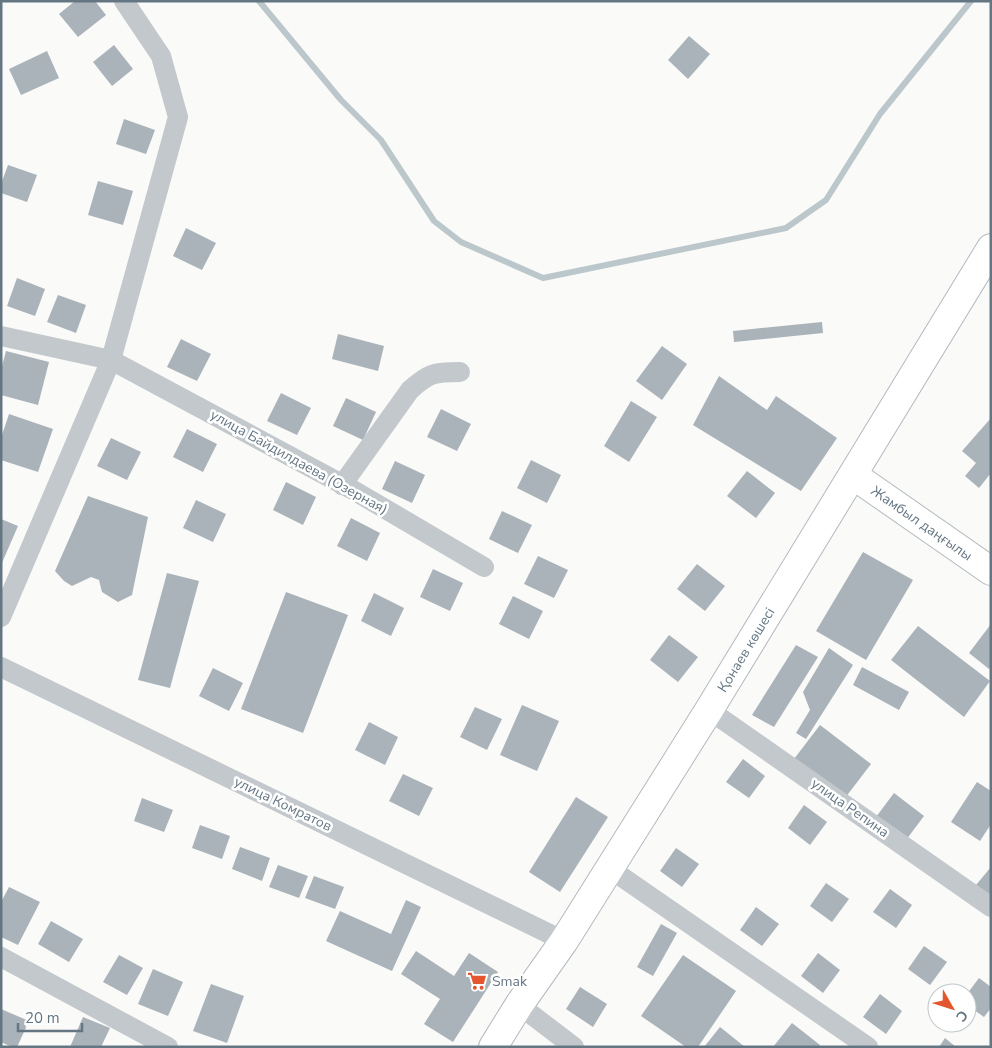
<svg xmlns="http://www.w3.org/2000/svg" width="992" height="1048" viewBox="0 0 992 1048" font-family="'Nunito Sans',sans-serif">
<style>
.lines{fill:none;stroke-linecap:round;stroke-linejoin:round}
.stream{stroke:#bbc7cb;stroke-width:6}
.building{fill:#aab3b9}
.secondary-casing{stroke:#b3babf;stroke-width:30}
.street{stroke:#c3c8cc;stroke-width:20}
.secondary{stroke:#fff;stroke-width:28}
.labels{text-anchor:middle;dominant-baseline:central;stroke-width:5;stroke-linejoin:round;paint-order:stroke}
.street-label{font-size:14px;fill:#657683;stroke:#fff}
.poi-label{font-size:14px;fill:#657683;stroke:#fff;text-anchor:start}
</style>
<rect width="100%" height="100%" fill="#fafaf8"/>
<g class="lines">
<!-- stream -->
<path class="stream" d="M 259,1 L 341,100 L 381,140 L 434,221 L 461,242 L 543,278 L 786,228 L 826,200 L 880,114 L 971,1"/>
</g>
<!-- building -->
<g class="building">
<path d="M 75,1 L 95,1 L 106,15 L 78,37 L 59,14 Z"/>
<path d="M 689,36 L 710,54 L 688,79 L 668,60 Z"/>
<path d="M 114,45 L 133,69 L 112,86 L 93,62 Z"/>
<path d="M 47,51 L 59,78 L 21,95 L 9,69 Z"/>
<path d="M 124,119 L 155,130 L 146,154 L 116,144 Z"/>
<path d="M 8,165 L 37,175 L 27,202 L 1,193 L 1,184 Z"/>
<path d="M 98,181 L 133,191 L 123,225 L 88,215 Z"/>
<path d="M 186,228 L 216,243 L 202,270 L 173,256 Z"/>
<path d="M 17,278 L 45,289 L 35,316 L 7,306 Z"/>
<path d="M 58,295 L 86,305 L 76,333 L 47,322 Z"/>
<path d="M 822,322 L 823,333 L 734,342 L 733,331 Z"/>
<path d="M 338,334 L 384,346 L 378,371 L 332,359 Z"/>
<path d="M 181,339 L 211,354 L 197,381 L 167,367 Z"/>
<path d="M 662,346 L 687,364 L 662,400 L 636,381 Z"/>
<path d="M 6,351 L 49,362 L 38,405 L 1,395 L 1,370 Z"/>
<path d="M 719,376 L 767,410 L 776,396 L 837,438 L 801,491 L 693,425 Z"/>
<path d="M 281,393 L 311,408 L 297,435 L 267,421 Z"/>
<path d="M 346,398 L 376,412 L 363,440 L 333,426 Z"/>
<path d="M 631,401 L 657,417 L 629,462 L 604,446 Z"/>
<path d="M 441,409 L 471,424 L 457,451 L 427,437 Z"/>
<path d="M 9,414 L 53,429 L 38,472 L 1,460 L 1,438 Z"/>
<path d="M 991,418 L 991,473 L 979,488 L 965,476 L 976,463 L 962,451 Z"/>
<path d="M 187,429 L 217,444 L 203,472 L 173,457 Z"/>
<path d="M 111,438 L 141,452 L 127,480 L 97,466 Z"/>
<path d="M 531,460 L 561,475 L 547,503 L 517,488 Z"/>
<path d="M 395,461 L 425,475 L 412,503 L 382,489 Z"/>
<path d="M 747,471 L 775,493 L 756,518 L 727,496 Z"/>
<path d="M 286,482 L 316,497 L 303,525 L 273,510 Z"/>
<path d="M 88,496 L 148,517 L 132,595 L 118,602 L 102,592 L 99,580 L 91,577 L 72,586 L 64,581 L 55,571 Z"/>
<path d="M 196,500 L 226,514 L 213,542 L 183,528 Z"/>
<path d="M 502,511 L 532,525 L 518,553 L 489,539 Z"/>
<path d="M 351,518 L 380,533 L 367,561 L 337,546 Z"/>
<path d="M 1,519 L 18,526 L 1,565 Z"/>
<path d="M 863,552 L 913,580 L 866,660 L 816,631 Z"/>
<path d="M 538,556 L 568,570 L 554,598 L 524,584 Z"/>
<path d="M 697,564 L 725,586 L 705,611 L 677,589 Z"/>
<path d="M 433,569 L 463,583 L 450,611 L 420,597 Z"/>
<path d="M 167,573 L 199,581 L 170,688 L 138,680 Z"/>
<path d="M 286,592 L 348,615 L 303,733 L 241,709 Z"/>
<path d="M 374,593 L 404,608 L 391,636 L 361,621 Z"/>
<path d="M 513,596 L 543,611 L 529,639 L 499,624 Z"/>
<path d="M 991,624 L 991,667 L 989,669 L 969,653 Z"/>
<path d="M 918,626 L 990,681 L 964,717 L 891,660 Z"/>
<path d="M 669,635 L 698,657 L 678,682 L 650,660 Z"/>
<path d="M 796,645 L 818,657 L 774,727 L 752,715 Z"/>
<path d="M 829,648 L 853,665 L 806,739 L 796,733 L 810,710 L 803,692 Z"/>
<path d="M 862,667 L 909,692 L 899,710 L 853,685 Z"/>
<path d="M 213,668 L 243,683 L 229,711 L 199,696 Z"/>
<path d="M 522,705 L 559,721 L 537,771 L 500,755 Z"/>
<path d="M 475,707 L 502,719 L 487,750 L 460,737 Z"/>
<path d="M 369,722 L 398,737 L 385,765 L 355,750 Z"/>
<path d="M 820,725 L 871,764 L 845,798 L 794,759 Z"/>
<path d="M 743,759 L 765,776 L 749,798 L 726,782 Z"/>
<path d="M 403,774 L 433,788 L 419,816 L 389,801 Z"/>
<path d="M 977,782 L 991,791 L 991,824 L 980,841 L 951,822 Z"/>
<path d="M 894,793 L 924,816 L 906,840 L 876,817 Z"/>
<path d="M 576,797 L 608,817 L 560,892 L 529,872 Z"/>
<path d="M 142,798 L 173,810 L 164,832 L 134,821 Z"/>
<path d="M 804,805 L 827,822 L 810,845 L 788,828 Z"/>
<path d="M 200,825 L 230,836 L 222,859 L 192,848 Z"/>
<path d="M 240,847 L 270,858 L 262,881 L 232,869 Z"/>
<path d="M 676,848 L 699,864 L 682,887 L 660,871 Z"/>
<path d="M 278,865 L 308,876 L 299,898 L 269,887 Z"/>
<path d="M 991,867 L 991,896 L 976,885 Z"/>
<path d="M 314,876 L 344,887 L 335,909 L 305,898 Z"/>
<path d="M 826,883 L 849,899 L 832,922 L 810,906 Z"/>
<path d="M 9,887 L 40,902 L 18,945 L 1,937 L 1,902 Z"/>
<path d="M 890,889 L 912,905 L 896,928 L 873,912 Z"/>
<path d="M 406,900 L 421,907 L 392,971 L 326,941 L 340,911 L 391,934 Z"/>
<path d="M 756,907 L 779,924 L 762,946 L 740,930 Z"/>
<path d="M 51,921 L 83,939 L 69,962 L 38,944 Z"/>
<path d="M 661,924 L 677,933 L 653,976 L 637,967 Z"/>
<path d="M 924,946 L 947,962 L 930,985 L 908,969 Z"/>
<path d="M 416,951 L 454,976 L 469,953 L 498,972 L 453,1042 L 424,1024 L 440,999 L 401,974 Z"/>
<path d="M 818,953 L 840,970 L 823,993 L 801,976 Z"/>
<path d="M 119,955 L 143,968 L 127,995 L 103,982 Z"/>
<path d="M 683,955 L 736,991 L 698,1047 L 686,1047 L 641,1016 Z"/>
<path d="M 153,969 L 183,982 L 168,1016 L 138,1004 Z"/>
<path d="M 979,978 L 991,987 L 991,1008 L 984,1017 L 967,1005 L 967,994 Z"/>
<path d="M 211,984 L 244,996 L 227,1043 L 193,1031 Z"/>
<path d="M 580,987 L 607,1004 L 593,1027 L 566,1009 Z"/>
<path d="M 880,994 L 902,1011 L 886,1034 L 863,1017 Z"/>
<path d="M 1,1009 L 29,1021 L 17,1047 L 12,1047 L 1,1042 Z"/>
<path d="M 83,1017 L 110,1028 L 101,1047 L 70,1047 Z"/>
<path d="M 792,1023 L 820,1045 L 818,1047 L 773,1047 Z"/>
<path d="M 720,1027 L 745,1047 L 704,1047 Z"/>
<path d="M 945,1038 L 956,1047 L 939,1047 Z"/>
</g>
<g class="lines">
<!-- secondary casing -->
<g class="secondary-casing">
<g id="secondary">
<path id="s1" d="M 853,475 L 991,571"/>
<path id="s2" d="M 493,1047 L 519,1005 L 564,941 L 709,710 L 991,248"/>
</g>
</g>
<!-- street -->
<g class="street">
<path d="M 1,336 L 111,360 L 353,490 L 484,567"/>
<path d="M 342,485 L 410,390 C 429,373 434,372 460,372"/>
<path d="M 1,617 L 111,360 L 178,117 L 161,56 L 124,1"/>
<path d="M 1,667 L 564,941"/>
<path d="M 709,710 L 991,907"/>
<path d="M 609,868 L 868,1047"/>
<path d="M 1,957 L 168,1047"/>
<path d="M 519,1005 L 574,1047"/>
</g>
<!-- secondary -->
<use href="#secondary" class="secondary"/>
</g>
<!-- icons -->
<defs>
<g id="supermarket-bare" transform="scale(1.5)"><path d="M-6-5.5h2.5l.6 2H6L4.5 2H-2.5L-4.4-4H-6ZM-1.5 3.2a1.3 1.3 0 1 0 .1 0ZM3 3.2a1.3 1.3 0 1 0 .1 0Z" fill="#e4572e" stroke="#fff" stroke-width="2.5" paint-order="stroke"/></g>
</defs>
<g fill-rule="evenodd">
<use href="#supermarket-bare" x="477" y="981"/>
</g>
<g class="labels">
<!-- street labels -->
<g class="street-label">
<text transform="translate(299 462) rotate(29)">улица Байдилдаева (Озерная)</text>
<text stroke="none"><textPath href="#s1" startOffset="84">Жамбыл даңғылы</textPath></text>
<text stroke="none"><textPath href="#s2" startOffset="471">Қонаев көшесі</textPath></text>
<text transform="translate(283 804) rotate(26)">улица Комратов</text>
<text transform="translate(850 808) rotate(35)">улица Репина</text>
</g>
<!-- poi labels -->
<g class="poi-label">
<text x="492" y="981">Smak</text>
</g>
</g>
<!-- border -->
<rect width="992" height="1048" fill="none" stroke="#657683" stroke-width="5"/>
<!-- north arrow -->
<g transform="translate(952 1008) rotate(129)"><circle r="24" fill="#ffffff" stroke="#c1c8cd"/>
<path d="M0-4L9 19L0 12L-9 19Z" fill="#e4572e"/>
<text y="-8" font-size="14" font-weight="bold" text-anchor="middle" fill="#657683">С</text>
</g>
<!-- scale -->
<path d="M18 1023v8h64v-8" fill="none" stroke="#657683" stroke-width="2.5"/>
<text x="25" y="1023" font-size="15" fill="#657683" stroke="#ffffff" stroke-width="4" paint-order="stroke">20 m</text>
</svg>
